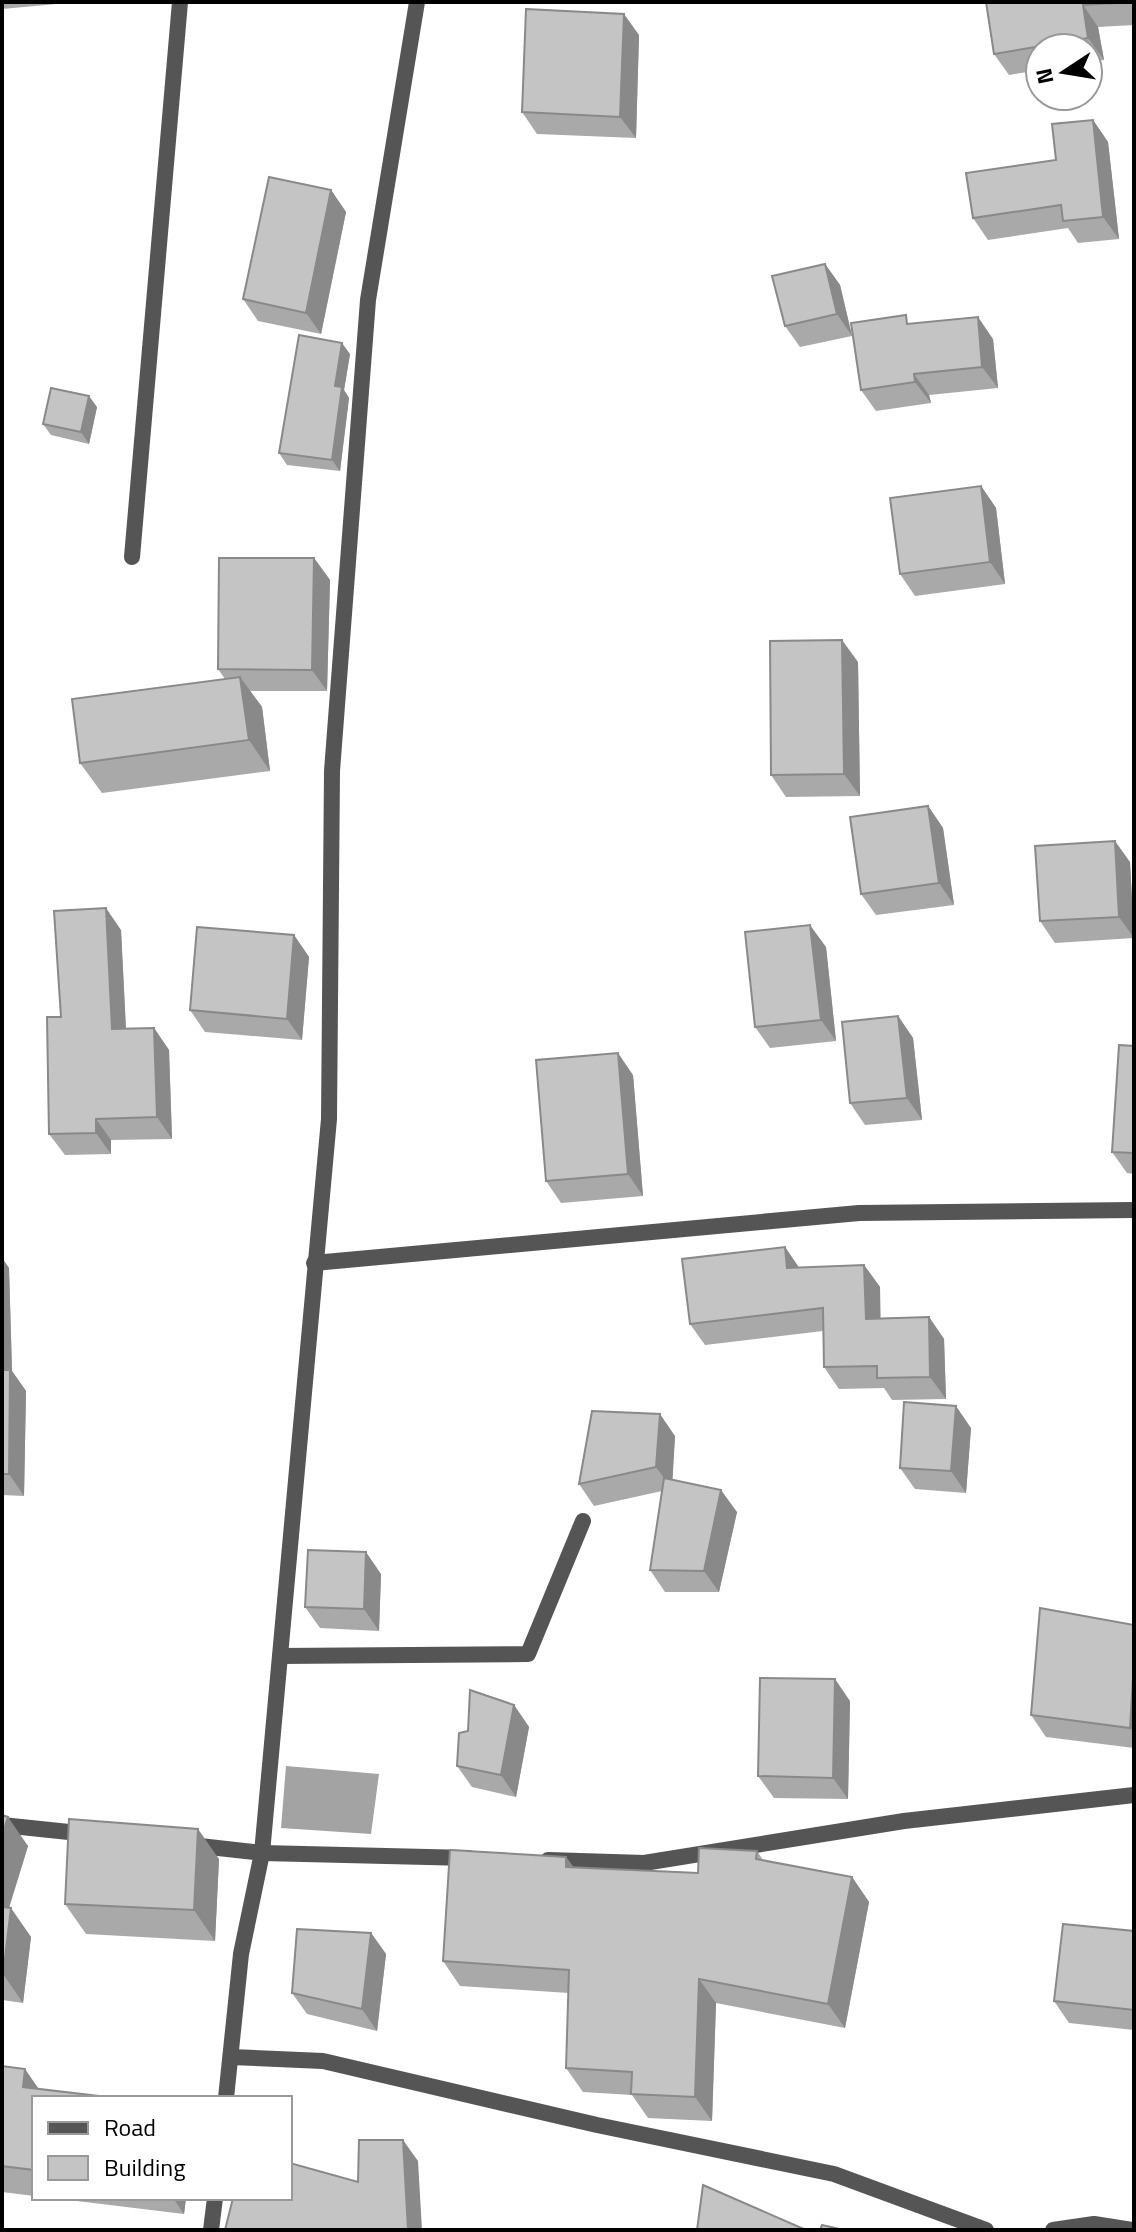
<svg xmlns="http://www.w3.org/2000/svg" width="1136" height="2232" viewBox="0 0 1136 2232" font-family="'Titillium Web',sans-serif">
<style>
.water{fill:#a3a3a3}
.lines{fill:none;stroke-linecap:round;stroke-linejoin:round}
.service{stroke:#555;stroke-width:16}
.minor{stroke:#555;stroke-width:16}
.wall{fill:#a9a9a9}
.shaded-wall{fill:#898989}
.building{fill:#c4c4c4;stroke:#898989;stroke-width:2}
</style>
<rect width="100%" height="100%" fill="#fff"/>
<!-- water -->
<path class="water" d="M 286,1766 L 379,1774 L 371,1834 L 281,1828 Z"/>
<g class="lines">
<!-- service -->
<path class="service" d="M 132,557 L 180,2"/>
<!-- minor -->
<g class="minor">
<path d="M 417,2 L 368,300 L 332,771 L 329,1119 L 262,1853 L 469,1858"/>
<path d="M 314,1263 L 859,1213 L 1134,1210"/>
<path d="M 280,1656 L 528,1654 L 583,1521"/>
<path d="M 2,1825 L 88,1834"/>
<path d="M 191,1845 L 262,1853 L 241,1954 L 226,2098"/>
<path d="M 548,1860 L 644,1863 L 904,1821 L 1134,1795"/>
<path d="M 231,2057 L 323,2061 L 597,2125 L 834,2174 L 986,2230"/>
<path d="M 211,2230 L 215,2198"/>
<path d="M 1053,2230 L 1094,2224 L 1132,2230"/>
</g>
</g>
<!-- wall -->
<g class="wall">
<path d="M 2,2 L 57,2 L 57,4 L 2,9 Z"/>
<path d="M 986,2 L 1134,2 L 1134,25 L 1098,27 L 1104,60 L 1088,62 L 1088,48 L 1040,48 L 1040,70 L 1009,75 L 994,54 Z"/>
<path d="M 639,35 L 636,138 L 537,134 L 522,112 Z"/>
<path d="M 1093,120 L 1108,142 L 1119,239 L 1078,243 L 1068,228 L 988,240 L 973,218 L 1056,160 Z"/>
<path d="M 331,190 L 346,212 L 321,334 L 258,321 L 243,299 Z"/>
<path d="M 825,264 L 840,285 L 852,336 L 800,347 L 785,326 Z"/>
<path d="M 913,324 L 993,339 L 998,388 L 929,395 L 931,403 L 876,411 L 861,390 Z"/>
<path d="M 350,354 L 344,390 L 349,398 L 340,471 L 287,465 L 279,453 Z"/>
<path d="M 97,407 L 89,444 L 51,435 L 43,424 Z"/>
<path d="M 981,486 L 996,508 L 1005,584 L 915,596 L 900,574 Z"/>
<path d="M 314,558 L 330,580 L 327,691 L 250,691 L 262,707 L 270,771 L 102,793 L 80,763 L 225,679 L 218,669 Z"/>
<path d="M 858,662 L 860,796 L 786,797 L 771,775 Z"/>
<path d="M 928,806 L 943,828 L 954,905 L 876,915 L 861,894 Z"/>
<path d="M 1130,862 L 1134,938 L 1055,943 L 1040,921 Z"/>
<path d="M 121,930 L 126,1029 L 154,1028 L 169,1050 L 172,1139 L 111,1140 L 111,1154 L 65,1155 L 49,1134 L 61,1017 Z"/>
<path d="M 294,935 L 309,957 L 302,1040 L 205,1032 L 190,1010 Z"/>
<path d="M 826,947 L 836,1041 L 770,1048 L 755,1027 Z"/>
<path d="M 898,1016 L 913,1038 L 922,1120 L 865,1125 L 850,1103 Z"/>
<path d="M 1134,1046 L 1134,1174 L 1127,1173 L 1112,1152 Z"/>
<path d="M 633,1075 L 643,1196 L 561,1203 L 546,1181 Z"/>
<path d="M 785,1247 L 799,1268 L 864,1265 L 880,1287 L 880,1318 L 929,1317 L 944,1339 L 946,1399 L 892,1400 L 884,1388 L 839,1389 L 824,1367 L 823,1331 L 705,1345 L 690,1324 Z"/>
<path d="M 2,1258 L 9,1268 L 12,1371 L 26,1391 L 24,1496 L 2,1495 Z"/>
<path d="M 971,1428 L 966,1493 L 915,1489 L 900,1468 Z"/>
<path d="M 675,1436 L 672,1480 L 737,1512 L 719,1592 L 665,1592 L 650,1570 L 662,1491 L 594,1506 L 579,1484 Z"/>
<path d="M 381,1574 L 379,1631 L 320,1628 L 305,1607 Z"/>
<path d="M 1134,1625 L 1134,1748 L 1046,1737 L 1031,1715 Z"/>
<path d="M 850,1701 L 848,1799 L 774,1798 L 758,1776 Z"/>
<path d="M 514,1705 L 529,1727 L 516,1797 L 472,1787 L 457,1766 L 468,1731 Z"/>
<path d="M 2,1815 L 28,1846 L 9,1908 L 31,1937 L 23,2003 L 2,2000 Z"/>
<path d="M 757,1851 L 763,1860 L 852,1877 L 869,1902 L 845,2028 L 716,2003 L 712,2121 L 648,2118 L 632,2095 L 583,2092 L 566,2068 L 569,1993 L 460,1986 L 443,1961 L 566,1857 L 574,1868 L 698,1873 Z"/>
<path d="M 219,1859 L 215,1941 L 86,1934 L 65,1904 Z"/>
<path d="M 1134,1931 L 1134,2030 L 1069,2023 L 1054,2001 Z"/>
<path d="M 371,1933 L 386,1954 L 377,2031 L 307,2014 L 292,1993 Z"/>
<path d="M 2,2066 L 34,2098 L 34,2196 L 2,2192 Z"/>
<path d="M 52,2198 L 186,2198 L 184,2214 Z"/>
</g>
<!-- shaded-wall -->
<g class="shaded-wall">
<path d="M 1083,5 L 1098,27 L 1104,60 L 1088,38 Z"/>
<path d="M 624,14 L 639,35 L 636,138 L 620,117 Z"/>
<path d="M 1093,120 L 1108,142 L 1119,239 L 1103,217 Z"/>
<path d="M 331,190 L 346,212 L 321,334 L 306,313 Z"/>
<path d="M 825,264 L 840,285 L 852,336 L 837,314 Z"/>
<path d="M 978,317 L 993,339 L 998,388 L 982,367 Z"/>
<path d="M 342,343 L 350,354 L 344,390 L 349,398 L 340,471 L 332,460 L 335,386 Z"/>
<path d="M 914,374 L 929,395 L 931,403 L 915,382 Z"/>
<path d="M 89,396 L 97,407 L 89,444 L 81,432 Z"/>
<path d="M 981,486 L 996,508 L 1005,584 L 990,562 Z"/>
<path d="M 314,558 L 330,580 L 327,691 L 312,670 Z"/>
<path d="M 842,640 L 858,662 L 860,796 L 844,774 Z"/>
<path d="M 240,677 L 262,707 L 270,771 L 249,740 Z"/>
<path d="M 928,806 L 943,828 L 954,905 L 939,883 Z"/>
<path d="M 1115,841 L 1130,862 L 1134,938 L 1119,917 Z"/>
<path d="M 106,908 L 121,930 L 127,1051 L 112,1029 Z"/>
<path d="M 810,925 L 826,947 L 836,1041 L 821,1020 Z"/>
<path d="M 294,935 L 309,957 L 302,1040 L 287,1019 Z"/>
<path d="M 898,1016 L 913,1038 L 922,1120 L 907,1098 Z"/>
<path d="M 154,1028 L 169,1050 L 172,1139 L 157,1117 Z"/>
<path d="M 618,1053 L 633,1075 L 643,1196 L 628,1174 Z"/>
<path d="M 96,1119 L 111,1140 L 111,1154 L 96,1133 Z"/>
<path d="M 785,1247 L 800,1269 L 787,1268 Z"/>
<path d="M 2,1258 L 9,1268 L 12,1371 L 26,1391 L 24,1496 L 9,1474 L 2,1377 Z"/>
<path d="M 864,1265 L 880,1287 L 881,1340 L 866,1319 Z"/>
<path d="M 929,1317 L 944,1339 L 946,1399 L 930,1377 Z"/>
<path d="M 956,1406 L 971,1428 L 966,1493 L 951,1471 Z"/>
<path d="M 660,1414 L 675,1436 L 672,1489 L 656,1467 Z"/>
<path d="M 721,1490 L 737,1512 L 719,1592 L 704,1571 Z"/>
<path d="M 366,1552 L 381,1574 L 379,1631 L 364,1609 Z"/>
<path d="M 1134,1661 L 1134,1733 L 1130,1728 Z"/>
<path d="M 835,1679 L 850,1701 L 848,1799 L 833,1778 Z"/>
<path d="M 514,1705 L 529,1727 L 516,1797 L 501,1775 Z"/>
<path d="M 8,1817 L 28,1846 L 2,1930 L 2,1836 Z"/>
<path d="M 198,1829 L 219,1859 L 215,1941 L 194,1910 Z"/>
<path d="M 566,1857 L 583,1882 L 566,1867 Z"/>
<path d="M 852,1877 L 869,1902 L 845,2028 L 828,2004 Z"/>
<path d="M 11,1908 L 31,1937 L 23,2003 L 3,1974 Z"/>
<path d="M 371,1933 L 386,1954 L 377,2031 L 362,2009 Z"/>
<path d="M 699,1979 L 716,2003 L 712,2121 L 695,2097 Z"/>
<path d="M 25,2069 L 45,2098 L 23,2087 Z"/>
<path d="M 403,2140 L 418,2161 L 422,2230 L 408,2230 Z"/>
<path d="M 173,2198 L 186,2198 L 184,2214 Z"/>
</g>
<!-- building -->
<g class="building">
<path d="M 986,2 L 1134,2 L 1083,5 L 1088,38 L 994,54 Z"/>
<path d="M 526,9 L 624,14 L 620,117 L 522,112 Z"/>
<path d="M 1093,120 L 1103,217 L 1063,221 L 1061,205 L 973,218 L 966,173 L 1056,160 L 1052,124 Z"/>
<path d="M 269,177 L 331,190 L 306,313 L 243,299 Z"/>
<path d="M 825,264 L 837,314 L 785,326 L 772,276 Z"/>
<path d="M 906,315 L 907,324 L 978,317 L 982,367 L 914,374 L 915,382 L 861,390 L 851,323 Z"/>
<path d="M 299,335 L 342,343 L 335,386 L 342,387 L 332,460 L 279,453 Z"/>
<path d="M 51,388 L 89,396 L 81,432 L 43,424 Z"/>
<path d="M 981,486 L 990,562 L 900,574 L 890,498 Z"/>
<path d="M 219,558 L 314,558 L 312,670 L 218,669 Z"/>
<path d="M 842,640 L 844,774 L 771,775 L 770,641 Z"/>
<path d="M 240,677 L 249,740 L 80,763 L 72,699 Z"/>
<path d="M 928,806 L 939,883 L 861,894 L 850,817 Z"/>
<path d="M 1115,841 L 1119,917 L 1040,921 L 1035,846 Z"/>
<path d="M 106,908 L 112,1029 L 154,1028 L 157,1117 L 96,1119 L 96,1133 L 49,1134 L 47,1017 L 61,1017 L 54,911 Z"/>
<path d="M 810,925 L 821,1020 L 755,1027 L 745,932 Z"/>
<path d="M 197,927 L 294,935 L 287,1019 L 190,1010 Z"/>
<path d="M 898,1016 L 907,1098 L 850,1103 L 842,1022 Z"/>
<path d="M 1119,1045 L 1134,1046 L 1134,1153 L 1112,1152 Z"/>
<path d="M 618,1053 L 628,1174 L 546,1181 L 536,1060 Z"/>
<path d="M 785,1247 L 787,1268 L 864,1265 L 866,1319 L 929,1317 L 930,1377 L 877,1378 L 877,1366 L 824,1367 L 823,1308 L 690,1324 L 682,1259 Z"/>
<path d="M 2,1370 L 10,1370 L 9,1474 L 2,1474 Z"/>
<path d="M 904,1402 L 956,1406 L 951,1471 L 900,1468 Z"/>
<path d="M 592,1411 L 660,1414 L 656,1467 L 579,1484 Z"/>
<path d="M 664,1478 L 721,1490 L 704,1571 L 650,1570 Z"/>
<path d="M 308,1550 L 366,1552 L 364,1609 L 305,1607 Z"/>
<path d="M 1040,1608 L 1134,1625 L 1134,1661 L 1130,1728 L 1031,1715 Z"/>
<path d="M 760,1678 L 835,1679 L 833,1778 L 758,1776 Z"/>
<path d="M 470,1690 L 514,1705 L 501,1775 L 457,1766 L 459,1733 L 468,1731 Z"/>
<path d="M 2,1815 L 8,1817 L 2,1836 Z"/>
<path d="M 69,1819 L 198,1829 L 194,1910 L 65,1904 Z"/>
<path d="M 699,1848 L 757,1851 L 756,1859 L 852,1877 L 828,2004 L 699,1979 L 695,2097 L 631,2094 L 632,2072 L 566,2068 L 569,1970 L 443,1961 L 450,1850 L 566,1857 L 566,1867 L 698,1873 Z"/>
<path d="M 2,1907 L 11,1908 L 3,1974 L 2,1974 Z"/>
<path d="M 1063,1924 L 1134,1931 L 1134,2010 L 1054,2001 Z"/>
<path d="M 297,1929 L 371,1933 L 362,2009 L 292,1993 Z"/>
<path d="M 2,2066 L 25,2069 L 23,2087 L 116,2098 L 34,2098 L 34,2170 L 2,2166 Z"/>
<path d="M 359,2140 L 403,2140 L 408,2230 L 225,2230 L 233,2198 L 290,2198 L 290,2163 L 358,2182 Z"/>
<path d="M 703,2185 L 806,2230 L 697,2230 Z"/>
<path d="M 822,2225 L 844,2230 L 820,2230 Z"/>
</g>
<!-- border -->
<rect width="1136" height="2232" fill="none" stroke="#000000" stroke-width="8"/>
<!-- legend -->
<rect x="32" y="2096" width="260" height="104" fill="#ffffff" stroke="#999999" stroke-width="2"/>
<rect x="48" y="2122" width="40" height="12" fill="#555555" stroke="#999999" stroke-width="2"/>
<text x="104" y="2136" font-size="24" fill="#000000">Road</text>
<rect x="48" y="2156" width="40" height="24" fill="#c4c4c4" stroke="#999999" stroke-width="2"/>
<text x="104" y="2176" font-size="24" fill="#000000">Building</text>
<!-- north arrow -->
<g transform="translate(1064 72) rotate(258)"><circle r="38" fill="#ffffff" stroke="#999999" stroke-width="2"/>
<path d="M0-6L14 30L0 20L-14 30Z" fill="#000000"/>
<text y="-12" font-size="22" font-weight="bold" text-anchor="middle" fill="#000000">N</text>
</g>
</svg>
